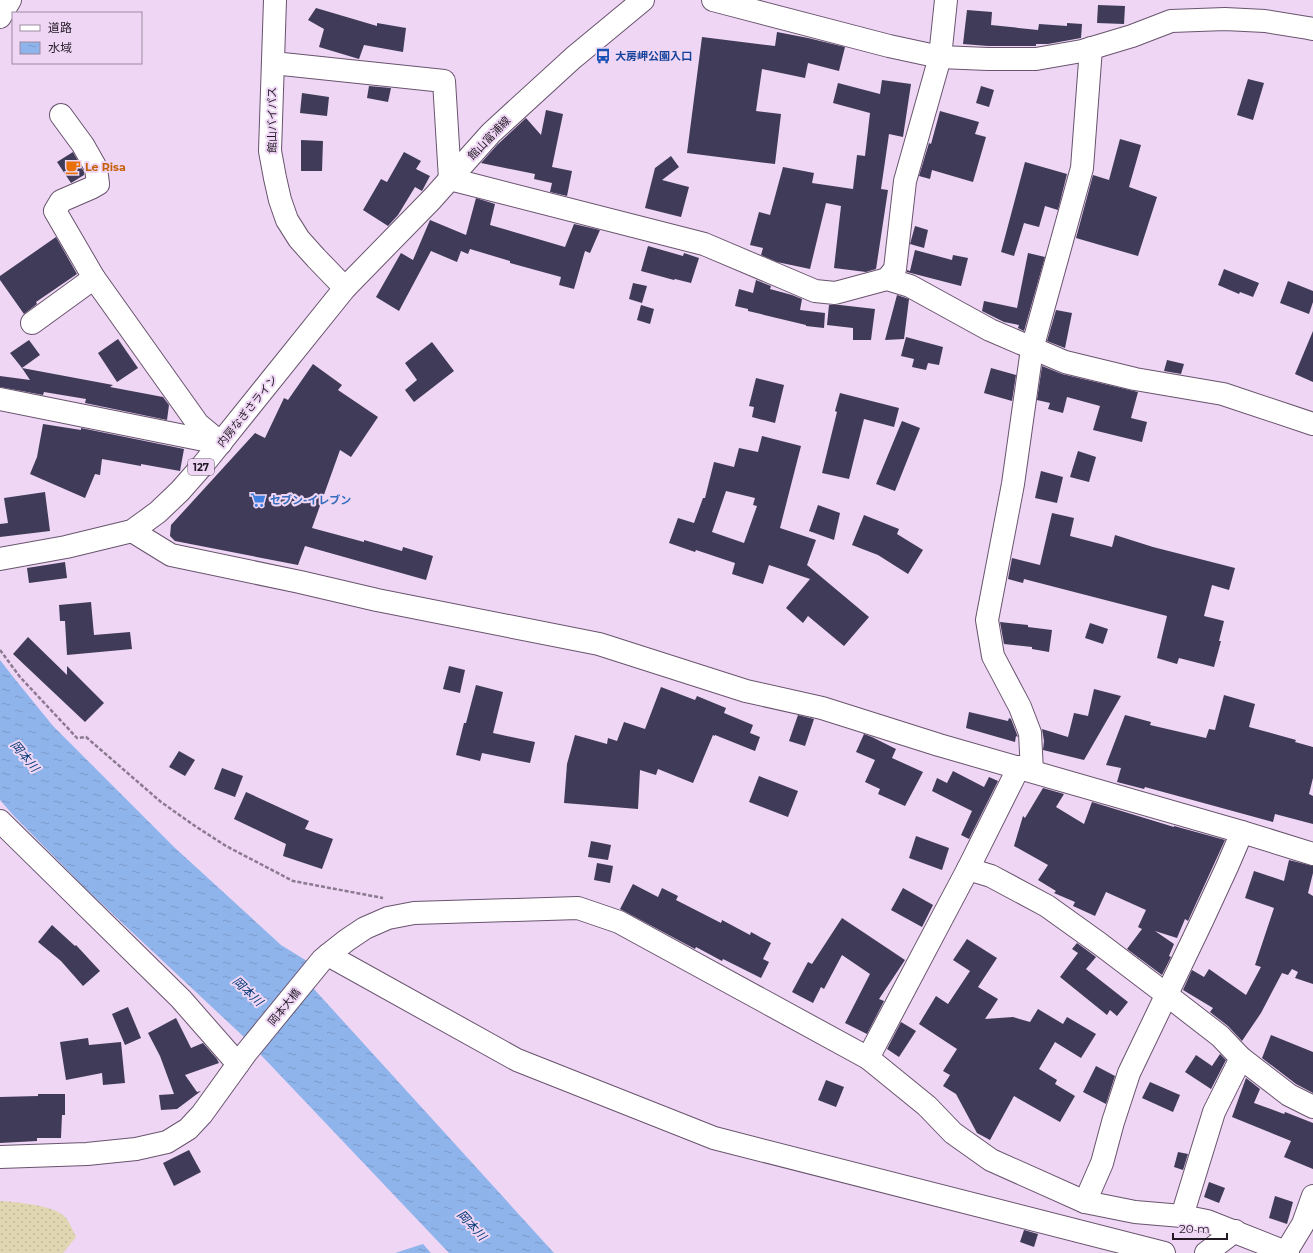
<svg xmlns="http://www.w3.org/2000/svg" width="1313" height="1253" viewBox="0 0 1313 1253" font-family="Montserrat,'Noto Sans JP',sans-serif">
<style>
.sand{fill:url(#sand-dots)}
.water{fill:url(#water-ripples)}
.building{fill:#3f3b58;fill-rule:evenodd}
.lines{fill:none;stroke-linecap:round;stroke-linejoin:round}
.minor-casing{stroke:#69546e;stroke-width:24}
.major-casing{stroke:#69546e;stroke-width:24}
.highway-casing{stroke:#69546e;stroke-width:24}
.path{stroke:#8c7b90;stroke-width:2.5;stroke-dasharray:4 2;stroke-linecap:butt}
.minor{stroke:#fff;stroke-width:22}
.major{stroke:#fff;stroke-width:22}
.highway{stroke:#fff;stroke-width:22}
.labels{text-anchor:middle;dominant-baseline:central;stroke-width:4;stroke-linejoin:round;paint-order:stroke}
.shield{fill:#eed6f4;stroke:#605263;stroke-width:1}
.shield-label{font-size:10px;font-weight:bold;fill:#231a25}
.transit-label{font-size:11px;font-weight:bold;fill:#164399;stroke:#eed6f4;text-anchor:start}
.street-label{font-size:11px;fill:#231a25;stroke:#eed6f4}
.food-label{font-size:11px;font-weight:bold;fill:#c56008;stroke:#eed6f4;text-anchor:start}
.shop-label{font-size:11px;font-weight:bold;fill:#366cbe;stroke:#eed6f4;text-anchor:start}
.water-label{font-size:12px;font-style:italic;fill:#063978;stroke:#eed6f4}
</style>
<defs>
<pattern id="sand-dots" width="8" height="8" patternUnits="userSpaceOnUse"><rect width="8" height="8" fill="#e0d6b1"/><path d="M2 2h.1M6 6h.1" fill="none" stroke="#c0b798" stroke-width="1.8" stroke-linecap="round"/></pattern>
<pattern id="water-ripples" width="26" height="14" patternUnits="userSpaceOnUse"><rect width="26" height="14" fill="#8eb4eb"/><path d="M2 4q2-2 4 0t4 0M15 11q2-2 4 0t4 0" fill="none" stroke="#7a9ac9"/></pattern>
</defs>
<rect width="100%" height="100%" fill="#eed6f4"/>
<!-- sand -->
<path class="sand" d="M 0,1201 C 16,1202 56,1205 66,1218 C 70,1223 73,1231 76,1237 L 63,1253 L 0,1253 Z"/>
<!-- water -->
<g class="water">
<path d="M 0,660 L 14,678 L 53,726 L 174,847 L 281,945 L 307,961 L 245,1038 L 85,888 L 14,816 L 0,800 Z"/>
<path d="M 313,988 L 554,1253 L 449,1253 L 260,1054 Z"/>
<path d="M 423,1244 L 431,1253 L 395,1253 Z"/>
</g>
<!-- building -->
<g class="building">
<path d="M 1098,5 L 1125,6 L 1124,24 L 1097,23 Z"/>
<path d="M 316,8 L 377,26 L 377,23 L 406,28 L 403,52 L 364,45 L 359,59 L 319,47 L 324,29 L 308,20 Z"/>
<path d="M 967,10 L 992,12 L 991,25 L 1038,30 L 1039,24 L 1067,26 L 1067,23 L 1082,24 L 1081,38 L 1048,44 L 1036,44 L 1036,46 L 988,46 L 963,44 Z"/>
<path d="M 777,32 L 808,38 L 845,47 L 839,71 L 808,63 L 805,78 L 762,69 L 756,111 L 781,114 L 775,164 L 687,153 L 702,37 L 775,46 Z"/>
<path d="M 1248,79 L 1264,83 L 1253,120 L 1237,115 Z"/>
<path d="M 882,80 L 911,84 L 903,137 L 889,134 L 881,189 L 888,190 L 876,269 L 866,272 L 834,268 L 841,206 L 826,203 L 810,269 L 777,262 L 761,255 L 763,248 L 750,245 L 759,212 L 770,215 L 783,167 L 814,173 L 812,183 L 853,189 L 857,155 L 865,156 L 870,113 L 833,103 L 838,83 L 880,94 Z"/>
<path d="M 369,86 L 391,88 L 388,102 L 367,98 Z"/>
<path d="M 981,86 L 994,90 L 989,107 L 976,103 Z"/>
<path d="M 302,93 L 329,97 L 327,116 L 300,113 Z"/>
<path d="M 546,110 L 563,114 L 552,167 L 572,171 L 567,196 L 550,192 L 552,183 L 534,179 L 535,174 L 481,163 L 497,145 L 526,118 L 541,135 Z"/>
<path d="M 940,111 L 979,122 L 975,134 L 986,137 L 973,182 L 932,170 L 930,179 L 919,176 L 929,143 L 931,144 Z"/>
<path d="M 1120,139 L 1141,145 L 1129,187 L 1157,197 L 1138,256 L 1076,238 L 1093,175 L 1109,180 Z"/>
<path d="M 301,140 L 323,141 L 322,171 L 301,171 Z"/>
<path d="M 73,152 L 84,172 L 84,175 L 71,183 L 57,162 Z"/>
<path d="M 404,152 L 421,161 L 416,169 L 430,176 L 422,191 L 415,187 L 398,215 L 388,226 L 363,210 L 381,179 L 387,182 Z"/>
<path d="M 671,156 L 679,167 L 662,180 L 689,187 L 681,217 L 645,208 L 655,168 Z"/>
<path d="M 1025,162 L 1067,174 L 1058,210 L 1045,206 L 1039,227 L 1024,223 L 1014,256 L 1001,252 Z"/>
<path d="M 476,198 L 495,204 L 490,225 L 565,247 L 574,224 L 600,230 L 590,253 L 585,251 L 574,289 L 559,285 L 561,277 L 510,263 L 510,261 L 470,249 L 468,254 L 461,251 L 457,262 L 431,251 L 399,311 L 376,297 L 401,253 L 413,260 L 430,220 L 466,235 Z"/>
<path d="M 915,226 L 928,230 L 924,248 L 910,244 Z"/>
<path d="M 56,237 L 77,274 L 36,302 L 37,304 L 24,314 L 0,280 L 0,276 Z"/>
<path d="M 648,246 L 683,256 L 684,253 L 699,258 L 691,283 L 675,279 L 674,280 L 641,271 Z"/>
<path d="M 915,250 L 952,260 L 953,255 L 968,258 L 961,286 L 907,272 L 907,270 L 910,271 Z"/>
<path d="M 1028,253 L 1045,257 L 1024,331 L 1018,328 L 1019,325 L 1004,322 L 982,311 L 984,301 L 1017,308 Z"/>
<path d="M 1224,269 L 1259,283 L 1253,297 L 1240,292 L 1239,294 L 1218,285 Z"/>
<path d="M 756,280 L 771,286 L 770,289 L 792,295 L 802,299 L 800,310 L 825,313 L 824,328 L 806,326 L 806,325 L 748,311 L 748,309 L 735,306 L 739,289 L 753,293 Z"/>
<path d="M 1288,281 L 1313,291 L 1313,302 L 1309,314 L 1280,303 Z"/>
<path d="M 633,283 L 647,286 L 642,303 L 629,299 Z"/>
<path d="M 897,295 L 909,299 L 904,339 L 885,340 Z"/>
<path d="M 641,305 L 654,309 L 650,324 L 637,320 Z"/>
<path d="M 829,305 L 840,305 L 875,309 L 871,340 L 853,340 L 853,328 L 827,325 Z"/>
<path d="M 1056,310 L 1072,313 L 1065,348 L 1047,341 Z"/>
<path d="M 1313,331 L 1313,382 L 1295,374 Z"/>
<path d="M 906,337 L 943,347 L 939,365 L 928,363 L 926,370 L 912,367 L 914,359 L 901,356 Z"/>
<path d="M 118,339 L 138,368 L 117,382 L 98,353 Z"/>
<path d="M 29,340 L 40,355 L 22,368 L 10,353 Z"/>
<path d="M 432,342 L 454,371 L 414,402 L 405,390 L 417,380 L 405,363 Z"/>
<path d="M 1167,360 L 1184,364 L 1181,374 L 1164,371 Z"/>
<path d="M 313,364 L 342,385 L 338,390 L 378,417 L 351,457 L 340,450 L 312,528 L 364,542 L 364,540 L 402,551 L 403,547 L 433,556 L 426,580 L 305,546 L 298,565 L 175,541 L 170,536 L 171,525 L 255,433 L 265,438 L 284,398 L 288,400 Z"/>
<path d="M 1042,366 L 1062,374 L 1138,392 L 1131,418 L 1147,422 L 1142,442 L 1093,430 L 1100,406 L 1067,397 L 1063,413 L 1048,409 L 1050,403 L 1037,400 Z"/>
<path d="M 22,368 L 113,385 L 110,387 L 163,397 L 169,405 L 167,420 L 85,403 L 86,399 L 44,392 L 43,395 L 0,387 L 0,376 L 30,380 Z"/>
<path d="M 991,368 L 1016,375 L 1012,401 L 984,393 Z"/>
<path d="M 756,378 L 784,385 L 775,423 L 752,417 L 754,407 L 749,406 Z"/>
<path d="M 840,393 L 899,408 L 894,427 L 864,419 L 849,479 L 822,473 L 837,412 L 835,411 Z"/>
<path d="M 902,421 L 920,428 L 895,491 L 876,484 Z"/>
<path d="M 43,424 L 81,430 L 81,428 L 184,449 L 180,471 L 141,464 L 141,466 L 102,459 L 100,475 L 95,474 L 85,498 L 30,474 L 37,457 Z"/>
<path d="M 762,436 L 801,446 L 780,528 L 816,540 L 807,565 L 869,617 L 844,646 L 808,616 L 803,623 L 786,608 L 810,579 L 769,565 L 763,584 L 732,574 L 735,563 L 696,550 L 695,552 L 669,543 L 678,518 L 694,523 L 703,498 L 705,498 L 714,462 L 734,467 L 739,448 L 758,452 ZM 726,491 L 755,498 L 753,505 L 757,506 L 744,543 L 712,532 Z"/>
<path d="M 1078,451 L 1096,457 L 1089,482 L 1070,477 Z"/>
<path d="M 1041,471 L 1063,477 L 1057,503 L 1035,498 Z"/>
<path d="M 45,492 L 50,531 L 0,537 L 0,524 L 8,523 L 4,498 Z"/>
<path d="M 818,505 L 840,513 L 834,540 L 809,531 Z"/>
<path d="M 1052,513 L 1074,518 L 1070,536 L 1112,547 L 1115,535 L 1153,547 L 1235,568 L 1229,590 L 1212,585 L 1204,616 L 1224,621 L 1219,641 L 1221,641 L 1214,667 L 1179,658 L 1177,664 L 1157,658 L 1167,616 L 1024,579 L 1023,583 L 1008,579 L 1012,558 L 1040,565 Z"/>
<path d="M 864,515 L 899,529 L 897,534 L 923,550 L 908,574 L 878,555 L 852,545 Z"/>
<path d="M 65,562 L 67,578 L 29,583 L 27,568 Z"/>
<path d="M 91,602 L 94,635 L 130,632 L 132,649 L 67,655 L 65,621 L 60,621 L 59,605 Z"/>
<path d="M 1000,622 L 1028,625 L 1028,627 L 1052,630 L 1049,652 L 1032,649 L 1032,647 L 1004,644 Z"/>
<path d="M 1090,623 L 1108,629 L 1103,644 L 1085,638 Z"/>
<path d="M 28,637 L 67,675 L 67,666 L 104,703 L 85,722 L 13,654 Z"/>
<path d="M 449,666 L 465,670 L 460,693 L 443,689 Z"/>
<path d="M 476,685 L 503,692 L 493,733 L 535,742 L 530,763 L 482,753 L 480,761 L 456,755 L 464,723 L 466,723 Z"/>
<path d="M 661,687 L 695,700 L 697,696 L 726,708 L 724,713 L 753,725 L 750,733 L 760,737 L 755,751 L 715,735 L 715,736 L 713,735 L 693,783 L 658,769 L 656,775 L 640,770 L 638,809 L 564,803 L 567,764 L 575,735 L 607,744 L 608,738 L 617,741 L 624,722 L 645,729 Z"/>
<path d="M 1094,689 L 1121,696 L 1084,760 L 1043,750 L 1044,741 L 1042,729 L 1068,737 L 1074,713 L 1088,716 Z"/>
<path d="M 1224,695 L 1255,704 L 1249,727 L 1296,740 L 1295,742 L 1313,747 L 1313,778 L 1309,794 L 1313,796 L 1313,824 L 1275,814 L 1273,822 L 1145,787 L 1144,789 L 1117,782 L 1121,768 L 1106,765 L 1125,715 L 1151,722 L 1150,725 L 1206,738 L 1209,729 L 1215,730 Z"/>
<path d="M 969,712 L 1008,721 L 1009,718 L 1011,719 L 1018,737 L 1016,736 L 1015,742 L 966,728 Z"/>
<path d="M 798,715 L 814,719 L 805,746 L 789,741 Z"/>
<path d="M 864,734 L 872,737 L 896,749 L 892,758 L 923,772 L 905,806 L 878,794 L 880,789 L 865,782 L 875,760 L 856,752 Z"/>
<path d="M 179,751 L 195,760 L 185,776 L 169,767 Z"/>
<path d="M 222,768 L 243,776 L 235,797 L 214,789 Z"/>
<path d="M 953,771 L 984,787 L 989,777 L 998,781 L 969,839 L 961,835 L 972,811 L 932,791 L 937,778 L 947,783 Z"/>
<path d="M 759,776 L 798,791 L 788,817 L 749,802 Z"/>
<path d="M 1043,788 L 1064,794 L 1056,807 L 1084,824 L 1092,802 L 1174,827 L 1174,826 L 1225,840 L 1188,921 L 1185,919 L 1177,938 L 1155,931 L 1174,944 L 1169,956 L 1171,957 L 1162,975 L 1127,949 L 1142,929 L 1138,927 L 1146,910 L 1106,892 L 1095,916 L 1073,906 L 1075,902 L 1054,893 L 1056,891 L 1038,880 L 1048,865 L 1014,846 L 1023,816 L 1025,818 Z"/>
<path d="M 246,792 L 309,821 L 305,829 L 333,839 L 322,869 L 283,856 L 286,844 L 234,819 Z"/>
<path d="M 916,836 L 949,848 L 942,870 L 909,858 Z"/>
<path d="M 591,841 L 611,845 L 608,860 L 588,857 Z"/>
<path d="M 1289,860 L 1313,866 L 1313,873 L 1308,893 L 1313,896 L 1313,984 L 1295,978 L 1298,972 L 1292,969 L 1288,975 L 1282,973 L 1261,1013 L 1242,1041 L 1228,1026 L 1210,1012 L 1213,1008 L 1183,990 L 1192,970 L 1204,977 L 1209,969 L 1246,995 L 1261,967 L 1255,965 L 1274,908 L 1245,898 L 1254,871 L 1284,881 Z"/>
<path d="M 597,863 L 613,866 L 610,883 L 594,880 Z"/>
<path d="M 633,884 L 658,897 L 662,888 L 678,896 L 676,900 L 721,923 L 722,920 L 750,935 L 751,932 L 771,943 L 763,959 L 769,962 L 761,978 L 723,959 L 722,961 L 696,947 L 695,949 L 620,909 Z"/>
<path d="M 903,888 L 933,905 L 922,927 L 891,910 Z"/>
<path d="M 842,918 L 905,960 L 879,999 L 884,1001 L 867,1034 L 845,1023 L 870,974 L 842,955 L 824,989 L 821,987 L 813,1003 L 792,992 L 808,962 L 812,964 Z"/>
<path d="M 52,925 L 75,946 L 76,945 L 100,971 L 83,986 L 61,961 L 38,942 Z"/>
<path d="M 967,939 L 997,958 L 978,987 L 998,999 L 985,1019 L 1013,1017 L 1030,1022 L 1038,1009 L 1063,1024 L 1067,1017 L 1096,1034 L 1081,1058 L 1055,1042 L 1039,1069 L 1057,1080 L 1055,1084 L 1075,1096 L 1060,1122 L 1014,1096 L 990,1140 L 977,1133 L 956,1094 L 943,1086 L 950,1075 L 943,1071 L 957,1049 L 919,1024 L 936,996 L 948,1004 L 970,971 L 953,960 Z"/>
<path d="M 1077,943 L 1096,957 L 1086,969 L 1128,1002 L 1117,1016 L 1110,1010 L 1107,1015 L 1060,977 L 1078,953 L 1072,949 Z"/>
<path d="M 128,1007 L 141,1038 L 125,1045 L 112,1014 Z"/>
<path d="M 176,1018 L 191,1048 L 203,1043 L 217,1059 L 219,1063 L 185,1075 L 197,1092 L 201,1091 L 177,1109 L 161,1110 L 159,1095 L 174,1094 L 160,1056 L 148,1033 Z"/>
<path d="M 901,1022 L 916,1031 L 899,1057 L 887,1049 Z"/>
<path d="M 1271,1035 L 1313,1052 L 1313,1093 L 1296,1084 L 1262,1058 Z"/>
<path d="M 88,1038 L 89,1045 L 121,1042 L 125,1083 L 103,1085 L 102,1073 L 66,1080 L 60,1042 Z"/>
<path d="M 1220,1054 L 1226,1060 L 1211,1089 L 1185,1072 L 1196,1055 L 1212,1066 Z"/>
<path d="M 1096,1066 L 1115,1076 L 1106,1104 L 1083,1092 Z"/>
<path d="M 1246,1078 L 1260,1089 L 1254,1103 L 1284,1114 L 1285,1112 L 1313,1123 L 1313,1169 L 1284,1157 L 1291,1141 L 1232,1117 Z"/>
<path d="M 826,1080 L 844,1087 L 836,1107 L 818,1100 Z"/>
<path d="M 1150,1082 L 1180,1095 L 1173,1112 L 1142,1098 Z"/>
<path d="M 38,1094 L 65,1094 L 65,1115 L 62,1115 L 61,1138 L 37,1138 L 37,1141 L 0,1143 L 0,1097 L 38,1096 Z"/>
<path d="M 189,1150 L 201,1172 L 174,1186 L 163,1163 Z"/>
<path d="M 1178,1152 L 1188,1154 L 1183,1170 L 1174,1167 Z"/>
<path d="M 1209,1182 L 1225,1188 L 1219,1203 L 1204,1197 Z"/>
<path d="M 1275,1196 L 1293,1202 L 1287,1224 L 1269,1218 Z"/>
<path d="M 1024,1230 L 1038,1234 L 1034,1247 L 1020,1242 Z"/>
</g>
<g class="lines">
<!-- minor casing -->
<g class="minor-casing">
<g id="minor">
<path d="M 713,0 L 889,46 L 940,57 L 988,59 L 1036,59 L 1082,51 L 1132,36 L 1171,21 L 1225,19 L 1265,21 L 1308,28 L 1313,29"/>
<path d="M 0,17 L 10,0"/>
<path d="M 273,63 L 444,81 L 450,179 L 704,244 L 815,291 L 835,293 L 887,279 L 910,286 L 990,330 L 1065,362 L 1135,379 L 1223,394 L 1313,424"/>
<path d="M 61,115 L 83,145 L 96,168 L 98,184 L 91,188 L 61,201 L 55,211 L 94,278 L 198,424 L 221,443"/>
<path d="M 887,279 L 895,269 L 905,181 L 940,57 L 946,0"/>
<path d="M 32,323 L 94,278"/>
<path d="M 0,399 L 219,443"/>
<path d="M 132,531 L 171,555 L 300,582 L 377,600 L 599,644 L 746,691 L 822,708 L 939,745 L 1242,832 L 1313,854"/>
<path d="M 1032,771 L 1030,733 L 1020,707 L 993,656 L 987,620 L 1013,484 L 1032,349 L 1082,168 L 1091,48"/>
<path d="M 0,821 L 181,999 L 238,1064"/>
<path d="M 968,869 L 991,876 L 1047,906 L 1100,944 L 1167,995 L 1220,1036 L 1241,1058 L 1289,1095 L 1313,1107"/>
<path d="M 328,955 L 517,1060 L 714,1138 L 1164,1253"/>
<path d="M 868,1058 L 968,869 L 1019,767"/>
<path d="M 0,1157 L 87,1154 L 136,1149 L 167,1142 L 188,1129 L 202,1114 L 246,1053 L 322,960 L 328,955 L 347,940 L 365,928 L 388,918 L 414,913 L 578,908 L 619,922 L 868,1058 L 927,1106 L 953,1133 L 991,1160 L 1085,1202 L 1135,1212 L 1182,1216 L 1207,1221 L 1288,1253"/>
<path d="M 1085,1202 L 1102,1163 L 1113,1122 L 1129,1073 L 1202,921 L 1227,867 L 1242,832"/>
<path d="M 1182,1216 L 1214,1112 L 1241,1058"/>
<path d="M 1286,1252 L 1303,1224 L 1313,1196"/>
<path d="M 1206,1253 L 1235,1231"/>
</g>
</g>
<!-- major casing -->
<g class="major-casing">
<path id="major" d="M 345,288 L 432,199 L 491,133 L 573,58 L 643,0"/>
</g>
<!-- highway casing -->
<g class="highway-casing">
<path id="highway" d="M 0,559 L 66,547 L 132,531 L 158,512 L 180,491 L 202,466 L 345,288 L 316,258 L 299,239 L 287,220 L 280,200 L 275,178 L 270,151 L 275,0"/>
</g>
<!-- path -->
<path class="path" d="M 0,650 L 20,677 L 77,738 L 86,737 L 161,802 L 195,826 L 226,846 L 293,881 L 383,898"/>
<!-- minor -->
<use href="#minor" class="minor"/>
<!-- major -->
<use href="#major" class="major"/>
<!-- highway -->
<use href="#highway" class="highway"/>
</g>
<!-- icons -->
<defs>
<g id="bus-bare" transform="scale(1.2)"><path d="M-5-6H5V4H4V6H2V4H-2V6H-4V4H-5ZM-3.5-4V0h7V-4ZM-3.5 1.2v1.5H-2V1.2ZM2 1.2v1.5H3.5V1.2Z" fill="#1a4fb4" stroke="#eed6f4" stroke-width="2.5" paint-order="stroke"/></g>
<g id="cafe-bare" transform="scale(1.2)"><path d="M-5.5-4.5H6V0H3Q3 3.5 0 3.5H-2.5Q-5.5 3.5-5.5 0ZM3-3.2v2h1.7v-2ZM-6 4.5H4V6H-6Z" fill="#e8710a" stroke="#eed6f4" stroke-width="2.5" paint-order="stroke"/></g>
<g id="supermarket-bare" transform="scale(1.2)"><path d="M-6-5.5h2.5l.6 2H6L4.5 2H-2.5L-4.4-4H-6ZM-1.5 3.2a1.3 1.3 0 1 0 .1 0ZM3 3.2a1.3 1.3 0 1 0 .1 0Z" fill="#3f7fe0" stroke="#eed6f4" stroke-width="2.5" paint-order="stroke"/></g>
</defs>
<g fill-rule="evenodd">
<use href="#bus-bare" x="603" y="56"/>
<use href="#cafe-bare" x="73" y="167"/>
<use href="#supermarket-bare" x="258" y="500"/>
</g>
<g class="labels">
<!-- shield labels -->
<rect class="shield" x="188" y="459" width="26" height="16" rx="3"/>
<g class="shield-label">
<text x="201" y="467">127</text>
</g>
<!-- transit labels -->
<g class="transit-label">
<text x="615" y="56">大房岬公園入口</text>
</g>
<!-- street labels -->
<g class="street-label">
<text transform="translate(272 120) rotate(-90)">館山バイパス</text>
<text transform="translate(489 138) rotate(-46)">館山富浦線</text>
<text transform="translate(247 411) rotate(-51)">内房なぎさライン</text>
<text transform="translate(284 1007) rotate(-51)">岡本大橋</text>
</g>
<!-- food labels -->
<g class="food-label">
<text x="85" y="167">Le Risa</text>
</g>
<!-- shop labels -->
<g class="shop-label">
<text x="270" y="500">セブン-イレブン</text>
</g>
<!-- water labels -->
<g class="water-label">
<text transform="translate(25 756) rotate(50)">岡本川</text>
<text transform="translate(248 991) rotate(43)">岡本川</text>
<text transform="translate(472 1225) rotate(47)">岡本川</text>
</g>
</g>
<!-- legend -->
<rect x="12" y="12" width="130" height="52" fill="#eed6f4" stroke="#9d8ba1"/>
<rect x="20" y="25" width="20" height="6" fill="#ffffff" stroke="#9d8ba1"/>
<text x="48" y="32" font-size="12" fill="#231a25">道路</text>
<rect x="20" y="42" width="20" height="12" fill="url(#water-ripples)" stroke="#9d8ba1"/>
<text x="48" y="52" font-size="12" fill="#231a25">水域</text>
<!-- scale -->
<path d="M1173 1233v6h54v-6" fill="none" stroke="#231a25" stroke-width="2"/>
<text x="1179" y="1233" font-size="12" fill="#231a25" stroke="#eed6f4" stroke-width="3" paint-order="stroke">20 m</text>
</svg>
